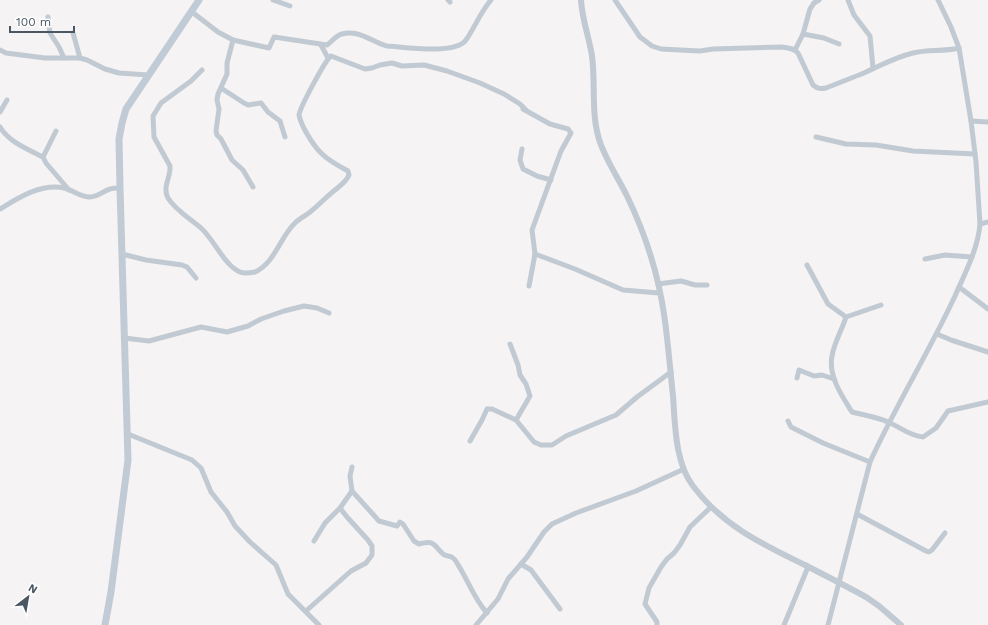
<svg xmlns="http://www.w3.org/2000/svg" width="988" height="625" viewBox="0 0 988 625" font-family="'Work Sans',sans-serif">
<style>
.lines{fill:none;stroke-linecap:round;stroke-linejoin:round}
.minor{stroke:#c1cad2;stroke-width:5}
.tertiary{stroke:#c1cad2;stroke-width:6}
.secondary{stroke:#c1cbd6;stroke-width:7}
</style>
<rect width="100%" height="100%" fill="#f5f3f3"/>
<g class="lines">
<!-- minor -->
<g class="minor">
<path d="M 273,0 L 290,6"/>
<path d="M 448,0 L 450,2"/>
<path d="M 615,0 L 640,37 L 652,46 L 661,49 L 700,51 L 713,49 L 782,47 C 788,48 794,48 798,53 L 813,85 C 818,89 821,89 826,88 C 839,83 851,78 864,73 C 880,66 895,57 913,53 C 928,49 943,52 959,48"/>
<path d="M 848,0 L 854,15 L 870,36 L 873,68"/>
<path d="M 192,12 L 218,32 L 233,40 L 269,48 L 274,37 L 327,45 C 332,42 336,35 342,34 C 358,29 372,42 387,46 C 405,47 455,55 466,40 C 475,27 480,13 491,0"/>
<path d="M 48,17 L 50,33 L 59,47 L 64,58"/>
<path d="M 73,33 L 80,58"/>
<path d="M 803,34 L 824,38 L 839,44"/>
<path d="M 233,40 L 227,63 L 227,74 L 218,94 L 217,100 L 219,109 L 216,131 L 217,135 L 221,139 L 232,160 L 243,170 L 253,187"/>
<path d="M 321,45 L 328,58"/>
<path d="M 0,50 L 6,53 L 45,58 L 80,58 L 87,60 L 105,69 L 119,73 L 148,75"/>
<path d="M 795,50 L 803,34 L 810,9 L 814,3 L 819,0"/>
<path d="M 202,70 L 191,81 L 161,103 L 153,116 L 154,137 L 170,166 C 171,177 162,187 168,198 C 176,211 191,219 202,229 C 214,240 225,266 240,272 C 244,274 250,273 255,272 C 275,263 280,237 295,223 C 299,219 305,216 310,212 C 319,205 326,197 335,190 C 341,185 346,182 349,175 L 348,171 C 339,166 329,161 321,153 C 313,145 301,126 299,115 C 300,107 326,59 331,56 L 365,69 L 372,68 L 380,65 L 392,63 L 402,66 L 424,65 L 447,71 L 480,83 L 504,94 L 520,104 L 526,110"/>
<path d="M 221,88 L 244,103 L 248,105 L 261,103 L 268,112 L 280,121 L 285,137"/>
<path d="M 523,109 L 550,124 L 568,129 L 571,133 L 561,151 L 532,230 L 535,254 L 529,286"/>
<path d="M 0,112 L 7,100"/>
<path d="M 971,121 L 988,122"/>
<path d="M 0,127 C 9,142 27,149 43,157"/>
<path d="M 56,131 L 43,157 L 46,163 L 69,190"/>
<path d="M 816,137 L 846,144 L 876,145 L 913,151 L 975,154"/>
<path d="M 522,149 L 520,160 L 523,169 L 537,176 L 551,180"/>
<path d="M 0,209 C 18,198 41,183 64,188 C 73,190 80,197 90,197 C 98,197 103,191 110,189 C 113,188 117,188 120,188"/>
<path d="M 980,224 L 988,222"/>
<path d="M 122,254 L 146,260 L 182,265 L 187,267 L 196,278"/>
<path d="M 535,254 L 575,269 L 623,290 L 659,293"/>
<path d="M 925,259 L 945,255 L 972,257"/>
<path d="M 807,265 L 828,304 L 846,317"/>
<path d="M 658,284 L 681,281 L 695,285 L 707,285"/>
<path d="M 959,287 L 988,309"/>
<path d="M 881,305 L 846,317 C 842,330 834,343 832,356 C 828,376 842,396 852,412 C 864,415 877,417 888,422 C 900,427 910,436 923,437 L 936,428 L 948,411 L 988,402"/>
<path d="M 937,334 L 951,340 L 988,352"/>
<path d="M 124,338 L 149,341 L 201,327 L 227,332 L 248,326 L 261,319 L 284,311 L 304,306 L 317,308 L 329,313"/>
<path d="M 510,344 L 518,365 L 520,375 L 526,384 L 530,396 L 516,420"/>
<path d="M 797,378 L 799,370 L 814,376 L 822,375 L 834,379"/>
<path d="M 788,421 L 791,427 L 823,443 L 870,462"/>
<path d="M 128,434 L 192,460 L 201,468 L 211,492 L 227,512 L 235,526 L 250,542 L 276,565 L 288,594 L 319,625"/>
<path d="M 470,441 L 482,420 L 487,409 L 492,409 L 516,420 L 534,442 L 541,445 L 552,445 L 566,436 L 616,415 L 637,397 L 671,372"/>
<path d="M 352,467 L 350,476 L 352,491 L 379,521 L 397,526 L 400,522 L 403,524 L 414,541 L 419,544 C 434,540 433,544 442,553 C 445,557 450,555 453,558 C 456,560 458,565 460,568 C 469,583 475,600 487,613"/>
<path d="M 857,514 L 926,551 L 929,552 L 932,550 L 945,533"/>
<path d="M 314,541 L 325,523 L 340,508 L 352,491"/>
<path d="M 521,564 L 531,570 L 560,609"/>
<path d="M 306,611 L 351,571 L 366,563 L 372,555 L 372,546 L 368,540 L 347,517 L 340,508"/>
<path d="M 476,625 L 498,599 L 508,579 L 527,557 L 544,532 L 552,524 L 576,513 L 636,491 L 684,469"/>
<path d="M 657,625 L 657,622 L 645,604 L 649,588 L 661,567 L 667,559 L 674,553 L 680,545 L 690,527 L 711,507"/>
<path d="M 784,625 L 808,567"/>
<path d="M 828,625 L 870,462 C 896,405 929,352 955,296 C 965,273 978,249 980,224 L 976,162 L 971,121 L 959,48 L 951,27 L 938,0"/>
</g>
<!-- tertiary -->
<path class="tertiary" d="M 581,0 C 582,19 589,37 592,56 C 596,86 590,116 601,145 C 608,163 618,178 627,196 C 645,233 658,274 664,314 C 668,341 670,369 673,396 C 675,424 675,463 693,486 C 723,526 762,544 805,565 C 826,576 846,586 866,597 L 879,606 L 901,625"/>
<!-- secondary -->
<path class="secondary" d="M 105,625 L 111,592 L 128,460 L 120,188 L 119,139 L 122,123 L 126,109 L 199,0"/>
</g>
<!-- north arrow -->
<g transform="translate(28 597) rotate(31)" stroke="#ffffff" stroke-width="3" paint-order="stroke">
<path d="M0-3L7 15L0 10L-7 15Z" fill="#4a5661"/>
<text y="-6" font-size="11" font-weight="bold" text-anchor="middle" fill="#4a5661">N</text>
</g>
<!-- scale -->
<path d="M10 26v6h64v-6" fill="none" stroke="#4a5661" stroke-width="2"/>
<text x="16" y="26" font-size="12" fill="#4a5661" stroke="#ffffff" stroke-width="3" paint-order="stroke">100 m</text>
</svg>
